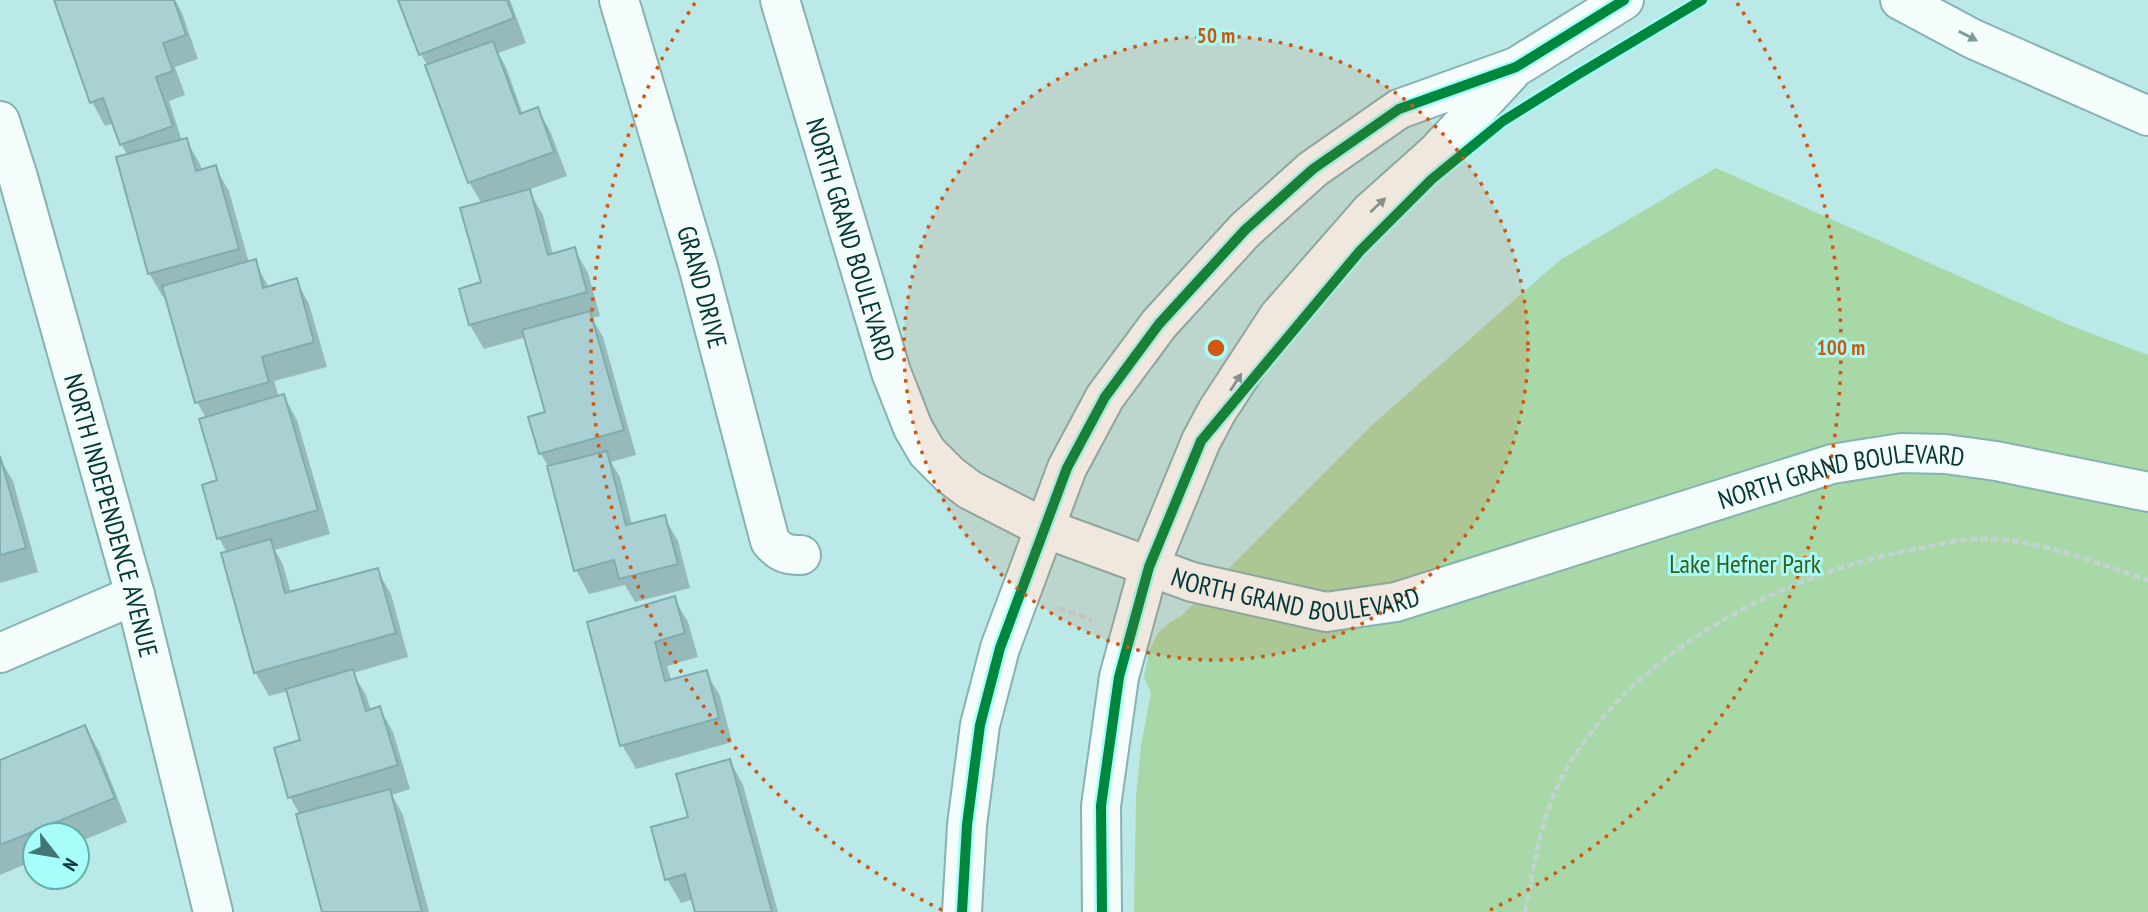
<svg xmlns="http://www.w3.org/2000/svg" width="2148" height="912" viewBox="0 0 2148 912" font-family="'PT Sans Narrow',sans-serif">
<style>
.green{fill:#a8d8a7}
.shadow{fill:#0003}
.building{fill:#a9d0d3;stroke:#80acaf;stroke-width:2}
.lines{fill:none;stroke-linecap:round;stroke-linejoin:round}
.minor-casing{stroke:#86b2b1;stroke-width:42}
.highway-casing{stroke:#86b2b1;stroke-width:42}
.path{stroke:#c3d3d2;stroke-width:4.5;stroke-dasharray:7 3.5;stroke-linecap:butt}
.minor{stroke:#f5fcfc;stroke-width:38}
.highway{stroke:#f5fcfc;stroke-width:38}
.cycleway-casing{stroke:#a7fdf9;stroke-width:15}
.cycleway{stroke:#00873e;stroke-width:10}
.oneway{fill:#7b9a9a}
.ring{fill:none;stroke:#d15610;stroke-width:3.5;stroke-dasharray:3.5 7}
.labels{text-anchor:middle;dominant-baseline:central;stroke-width:6;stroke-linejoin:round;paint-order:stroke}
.street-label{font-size:26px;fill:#013837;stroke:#a7fdf9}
.park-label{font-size:26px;fill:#3a5d16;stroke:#a7fdf9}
.centre{fill:#d15610;stroke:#a7fdf9;stroke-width:3.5}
.ring-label{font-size:21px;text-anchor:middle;font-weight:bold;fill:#d15610;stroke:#a7fdf9;stroke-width:6;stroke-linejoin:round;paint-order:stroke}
</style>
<rect width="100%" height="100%" fill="#bbe9e8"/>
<!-- green -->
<path class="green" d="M 1716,168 L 2069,325 L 2148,355 L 2148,912 L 1134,912 L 1136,797 L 1141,745 L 1151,693 L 1144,678 L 1149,651 L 1158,633 L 1170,622 L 1181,616 L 1373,424 L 1560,260 Z"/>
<!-- shadow -->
<g class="shadow">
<path d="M 56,0 L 175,0 L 182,13 L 198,59 L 175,67 L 185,95 L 169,101 L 182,141 L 186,140 L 200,164 L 202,171 L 215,167 L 229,191 L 249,263 L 255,261 L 269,288 L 296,280 L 309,304 L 327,367 L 274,381 L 279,397 L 284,396 L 297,420 L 330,534 L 275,550 L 283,565 L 291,593 L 377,570 L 391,594 L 408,657 L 353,673 L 366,695 L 371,711 L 380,709 L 393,732 L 410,789 L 392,795 L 403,815 L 429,912 L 324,912 L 300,815 L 290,797 L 302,741 L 288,691 L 269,696 L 255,672 L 227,553 L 219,538 L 219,481 L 206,418 L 197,402 L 167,296 L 163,297 L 149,273 L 128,156 L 121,144 L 114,123 L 105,126 L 92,102 Z"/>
<path d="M 400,0 L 510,0 L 526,43 L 498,53 L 506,67 L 523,115 L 538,109 L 551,133 L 567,176 L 528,190 L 543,215 L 553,255 L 574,249 L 588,273 L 600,316 L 592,318 L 603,337 L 636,455 L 611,462 L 620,477 L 632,525 L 664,517 L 678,541 L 690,588 L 635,602 L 625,585 L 589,594 L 576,570 L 550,469 L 541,454 L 531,418 L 547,413 L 526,337 L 484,349 L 470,325 L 461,290 L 483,284 L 482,204 L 469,182 L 427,65 L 421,54 Z"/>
<path d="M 0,459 L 13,481 L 38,572 L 0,583 Z"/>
<path d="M 674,598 L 688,622 L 698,657 L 667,666 L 672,682 L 706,672 L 720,696 L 732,742 L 636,769 L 622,745 L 589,623 Z"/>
<path d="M 85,727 L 99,751 L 127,822 L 77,843 L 77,835 L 35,835 L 35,860 L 0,875 L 0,762 Z"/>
<path d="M 730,761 L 743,785 L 778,912 L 697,912 L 694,899 L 681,903 L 667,879 L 690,819 Z"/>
</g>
<!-- building -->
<g class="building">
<path d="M 54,0 L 174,0 L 186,35 L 163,43 L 173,71 L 156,77 L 173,126 L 120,145 L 103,98 L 90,103 Z"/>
<path d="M 398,0 L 507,0 L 514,18 L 419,55 Z"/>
<path d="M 493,41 L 520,114 L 538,107 L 554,152 L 468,183 L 425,65 Z"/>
<path d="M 187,138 L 196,171 L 216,165 L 239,249 L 148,274 L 116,157 Z"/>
<path d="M 530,189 L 548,255 L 575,247 L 587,292 L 469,325 L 459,289 L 481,282 L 460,208 Z"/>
<path d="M 256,259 L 263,288 L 297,278 L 314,342 L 262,357 L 269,382 L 195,403 L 162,286 Z"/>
<path d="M 590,311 L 624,430 L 539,454 L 528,417 L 545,412 L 522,330 Z"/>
<path d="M 284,394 L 318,510 L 217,539 L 202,485 L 217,480 L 199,419 Z"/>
<path d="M 607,451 L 626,525 L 665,515 L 678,564 L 619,579 L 614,560 L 574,571 L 547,466 Z"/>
<path d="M 0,456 L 26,548 L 0,555 Z"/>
<path d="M 271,539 L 285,593 L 378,568 L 396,633 L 254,673 L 221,553 Z"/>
<path d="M 675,596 L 685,633 L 655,642 L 665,681 L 707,670 L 719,718 L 620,746 L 587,622 Z"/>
<path d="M 353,669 L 366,711 L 380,706 L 398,765 L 288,798 L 274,748 L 300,740 L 286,689 Z"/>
<path d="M 85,725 L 115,798 L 0,845 L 0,760 Z"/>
<path d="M 730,759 L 772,912 L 695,912 L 685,874 L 665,880 L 651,827 L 688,817 L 676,774 Z"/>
<path d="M 390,789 L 422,912 L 322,912 L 296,814 Z"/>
</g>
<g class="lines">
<!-- minor casing -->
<g class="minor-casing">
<g id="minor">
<path id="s1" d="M 619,0 L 698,266 L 770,541 C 780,553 786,555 801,555"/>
<path id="s2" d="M 780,0 L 891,372 L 913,428 L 927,452 L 950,475 L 970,490 L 1044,528 L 1192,582 L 1326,612 L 1396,602 L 1832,464 L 1901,453 L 1945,454 L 1996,461 L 2148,492"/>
<path id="s3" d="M 0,121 L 18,177 L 135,595 L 213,912"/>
<path d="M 0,653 L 135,595"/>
<path d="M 962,912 L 967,825 L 980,725 L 1000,648 L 1067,468 L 1105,397 L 1159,324 L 1245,230 L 1313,169 L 1399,109 L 1516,67 L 1624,0"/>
<path d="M 1102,912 L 1101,806 L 1119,677 L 1149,567 L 1201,441 L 1217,411 L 1279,316 L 1370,212 L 1436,153 L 1511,72"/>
</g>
</g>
<!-- highway casing -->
<g class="highway-casing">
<path id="highway" d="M 1900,0 L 1973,39 L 2148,116"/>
</g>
<!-- path -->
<g class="path">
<path d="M 1059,608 L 1092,620"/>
<path d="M 1525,912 C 1534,867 1540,820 1561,779 C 1628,652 1784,572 1921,548 C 1945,543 1970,537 1994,539 C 2047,542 2098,564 2148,580"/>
</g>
<!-- minor -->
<use href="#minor" class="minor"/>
<!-- highway -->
<use href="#highway" class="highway"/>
<!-- cycleway casing -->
<g class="cycleway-casing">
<g id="cycleway">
<path d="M 962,912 L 967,825 L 980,725 L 1000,648 L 1067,468 L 1105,397 L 1159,324 L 1245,230 L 1313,169 L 1399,109 L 1516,67 L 1624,0"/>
<path d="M 1102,912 L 1101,806 L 1119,677 L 1149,567 L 1201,441 L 1360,251 L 1432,179 L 1503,121 L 1577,75 L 1702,0"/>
</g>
</g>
<!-- cycleway -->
<use href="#cycleway" class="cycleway"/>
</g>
<!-- one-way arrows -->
<defs><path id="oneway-solid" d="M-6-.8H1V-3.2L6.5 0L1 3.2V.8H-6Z" transform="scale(1.75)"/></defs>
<g class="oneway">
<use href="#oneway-solid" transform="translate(1968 36) rotate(27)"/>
<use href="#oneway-solid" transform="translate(1378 205) rotate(-43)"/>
<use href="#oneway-solid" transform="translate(1236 382) rotate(-57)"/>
</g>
<!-- distance rings -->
<circle cx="1216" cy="348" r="312" fill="#d15610" fill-opacity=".12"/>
<g class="ring">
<circle cx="1216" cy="348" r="312"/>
<path d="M942 910A625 625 0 0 1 695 3M1737 3A625 625 0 0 1 1490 910"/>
</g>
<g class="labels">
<!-- street labels -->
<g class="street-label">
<text stroke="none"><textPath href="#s2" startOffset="250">NORTH GRAND BOULEVARD</textPath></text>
<text stroke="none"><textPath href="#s1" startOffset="299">GRAND DRIVE</textPath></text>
<text stroke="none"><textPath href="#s2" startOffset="1447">NORTH GRAND BOULEVARD</textPath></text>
<text stroke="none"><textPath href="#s3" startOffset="410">NORTH INDEPENDENCE AVENUE</textPath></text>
<text stroke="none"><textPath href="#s2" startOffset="880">NORTH GRAND BOULEVARD</textPath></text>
</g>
<!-- park labels -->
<g class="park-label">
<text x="1745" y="563">Lake Hefner Park</text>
</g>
</g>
<circle cx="1216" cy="348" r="10" class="centre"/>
<g class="ring-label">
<text x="1216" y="43">50 m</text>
<text x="1841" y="355">100 m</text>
</g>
<!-- north arrow -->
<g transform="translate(56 856) rotate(121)"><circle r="33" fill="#a7fdf9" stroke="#65aeab" stroke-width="2"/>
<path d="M0-5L12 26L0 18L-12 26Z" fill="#427675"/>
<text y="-10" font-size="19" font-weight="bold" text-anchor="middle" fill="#013837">N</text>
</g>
</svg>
